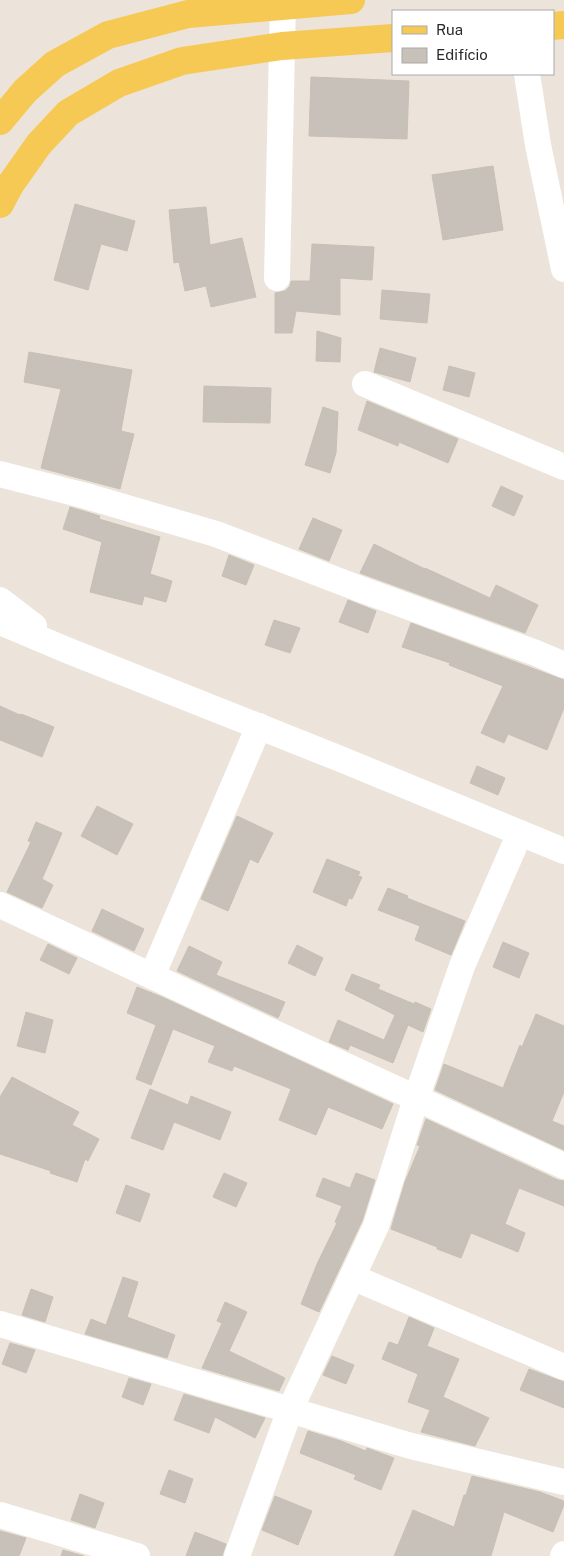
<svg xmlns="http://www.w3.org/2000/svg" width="564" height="1556" viewBox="0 0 564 1556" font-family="'Public Sans',sans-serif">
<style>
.building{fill:#c7c1ba;stroke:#c7c0b4}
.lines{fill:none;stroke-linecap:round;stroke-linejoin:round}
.street{stroke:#fff;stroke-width:26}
.primary{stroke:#f6c955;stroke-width:28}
</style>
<rect width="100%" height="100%" fill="#ece4da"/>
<!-- building -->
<g class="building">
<path d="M 311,77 L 409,81 L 407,139 L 309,136 Z"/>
<path d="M 493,166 L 503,230 L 443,240 L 432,175 Z"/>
<path d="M 75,204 L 135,221 L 127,251 L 101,244 L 88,290 L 54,280 Z"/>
<path d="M 206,207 L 210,245 L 242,238 L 256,297 L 211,307 L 206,286 L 185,291 L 179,262 L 174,263 L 169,210 Z"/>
<path d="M 312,244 L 374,247 L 372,280 L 340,278 L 340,315 L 296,311 L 292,333 L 275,333 L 275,293 L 285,291 L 290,286 L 291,281 L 310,281 Z"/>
<path d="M 382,290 L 430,294 L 427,323 L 380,319 Z"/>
<path d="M 317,331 L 341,338 L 340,362 L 316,361 Z"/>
<path d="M 380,348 L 416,358 L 410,382 L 374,372 Z"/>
<path d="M 29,352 L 132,370 L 121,431 L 134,434 L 120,489 L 41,468 L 61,389 L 24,382 Z"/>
<path d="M 449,366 L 475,373 L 469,397 L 443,390 Z"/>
<path d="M 204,386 L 271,388 L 270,423 L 203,422 Z"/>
<path d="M 367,401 L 458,439 L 448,463 L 399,442 L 398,446 L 358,430 Z"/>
<path d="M 323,407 L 338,412 L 336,453 L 330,473 L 305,465 Z"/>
<path d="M 501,486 L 523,496 L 514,516 L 492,506 Z"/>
<path d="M 70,507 L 100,516 L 99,519 L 160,537 L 150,574 L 172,581 L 166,602 L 144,596 L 142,605 L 90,592 L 102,542 L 63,529 Z"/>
<path d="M 313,518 L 342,530 L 329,561 L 299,549 Z"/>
<path d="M 374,544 L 425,569 L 425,568 L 490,598 L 496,585 L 538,605 L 525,633 L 360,573 Z"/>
<path d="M 229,555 L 254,565 L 246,585 L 222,576 Z"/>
<path d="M 348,600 L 376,611 L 368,633 L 339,622 Z"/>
<path d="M 274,620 L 300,628 L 290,653 L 265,645 Z"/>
<path d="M 411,623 L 564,680 L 564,708 L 547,750 L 508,734 L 504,743 L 481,733 L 503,686 L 449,665 L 450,663 L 402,647 Z"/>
<path d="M 0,706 L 20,715 L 21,714 L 54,727 L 42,757 L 0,740 Z"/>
<path d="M 477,766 L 505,778 L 498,795 L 470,783 Z"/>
<path d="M 97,806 L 133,824 L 117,855 L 81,836 Z"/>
<path d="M 237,816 L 273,833 L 258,863 L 250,859 L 228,911 L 201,899 Z"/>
<path d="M 36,822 L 62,833 L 42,879 L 53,885 L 42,908 L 7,892 L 31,842 L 28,841 Z"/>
<path d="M 327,859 L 360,872 L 358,876 L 362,877 L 352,899 L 349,898 L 346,906 L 313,892 Z"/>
<path d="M 388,888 L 408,896 L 407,898 L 465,921 L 451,955 L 415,940 L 420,926 L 378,910 Z"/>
<path d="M 102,909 L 144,929 L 134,951 L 92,931 Z"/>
<path d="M 503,942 L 529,953 L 519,978 L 493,967 Z"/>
<path d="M 48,944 L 77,958 L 69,974 L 40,960 Z"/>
<path d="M 297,945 L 323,958 L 315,976 L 288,963 Z"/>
<path d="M 189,946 L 222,962 L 216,975 L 285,1002 L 278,1018 L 177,971 Z"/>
<path d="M 352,974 L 380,985 L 378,989 L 414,1004 L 415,1002 L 431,1009 L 423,1032 L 408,1025 L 393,1063 L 350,1045 L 348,1050 L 329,1042 L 338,1020 L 384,1040 L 395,1015 L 345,990 Z"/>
<path d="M 137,987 L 162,997 L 393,1104 L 382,1129 L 328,1107 L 316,1135 L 279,1120 L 291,1089 L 234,1066 L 232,1071 L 208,1062 L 215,1046 L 173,1029 L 151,1085 L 136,1079 L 156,1025 L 127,1013 Z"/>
<path d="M 26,1012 L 53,1020 L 45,1053 L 17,1046 Z"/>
<path d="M 536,1014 L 564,1026 L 564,1092 L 552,1121 L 564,1126 L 564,1150 L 435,1090 L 444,1064 L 503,1088 L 520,1045 L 522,1047 Z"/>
<path d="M 12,1077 L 79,1112 L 72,1125 L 99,1139 L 88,1161 L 85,1159 L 77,1182 L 50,1173 L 51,1171 L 0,1154 L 0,1097 Z"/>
<path d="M 150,1089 L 188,1105 L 191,1096 L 231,1112 L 220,1140 L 174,1122 L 163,1150 L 131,1138 Z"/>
<path d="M 426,1119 L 558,1180 L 564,1181 L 564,1206 L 519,1188 L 505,1224 L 525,1233 L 518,1252 L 471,1233 L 461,1258 L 437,1249 L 437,1247 L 391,1229 L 405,1182 L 420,1146 L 417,1145 Z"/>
<path d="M 224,1173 L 247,1183 L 236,1207 L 213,1197 Z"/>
<path d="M 356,1173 L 375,1180 L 362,1221 L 319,1312 L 301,1304 L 317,1264 L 337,1223 L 335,1222 L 342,1206 L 316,1196 L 323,1178 L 350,1188 Z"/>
<path d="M 126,1185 L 150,1194 L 140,1222 L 116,1213 Z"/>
<path d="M 123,1277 L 138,1282 L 127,1317 L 175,1335 L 167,1358 L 85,1334 L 91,1319 L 106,1325 Z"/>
<path d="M 31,1289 L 53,1297 L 45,1322 L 22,1315 Z"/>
<path d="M 225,1302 L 247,1312 L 229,1351 L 285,1378 L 279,1391 L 202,1368 L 222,1323 L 217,1321 Z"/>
<path d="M 409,1317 L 434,1328 L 427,1346 L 459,1359 L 443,1397 L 489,1418 L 475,1446 L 421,1432 L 430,1410 L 408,1402 L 418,1374 L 382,1359 L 389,1342 L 398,1345 Z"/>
<path d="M 10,1343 L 35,1350 L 26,1373 L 2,1364 Z"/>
<path d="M 332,1356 L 354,1365 L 346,1384 L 323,1375 Z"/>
<path d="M 529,1369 L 564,1382 L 564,1408 L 520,1390 Z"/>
<path d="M 129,1378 L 151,1384 L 143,1405 L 122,1397 Z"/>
<path d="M 184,1394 L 265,1418 L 255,1438 L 215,1417 L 209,1433 L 174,1420 Z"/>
<path d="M 308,1431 L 341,1441 L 366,1451 L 367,1448 L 394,1458 L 381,1490 L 354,1479 L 356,1475 L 300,1453 Z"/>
<path d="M 169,1470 L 193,1479 L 185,1503 L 160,1494 Z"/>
<path d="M 472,1476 L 540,1492 L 564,1501 L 564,1505 L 553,1532 L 504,1512 L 491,1556 L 394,1556 L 413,1510 L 454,1527 L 464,1495 L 466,1495 Z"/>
<path d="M 80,1494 L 104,1503 L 95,1528 L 71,1520 Z"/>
<path d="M 275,1496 L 312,1511 L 298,1545 L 262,1530 Z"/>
<path d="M 0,1531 L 26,1538 L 19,1556 L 0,1556 Z"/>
<path d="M 195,1532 L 226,1544 L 222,1556 L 186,1556 Z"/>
<path d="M 63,1550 L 84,1556 L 61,1556 Z"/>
</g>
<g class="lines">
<!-- street -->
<g class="street">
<path d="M 527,74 L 538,145 L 564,269"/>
<path d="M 277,278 L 283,0"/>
<path d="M 365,384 L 564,467"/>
<path d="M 0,474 L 86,496 L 216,534 L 360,589 L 536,653 L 564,665"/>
<path d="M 0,600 L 34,626"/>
<path d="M 0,622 L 69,651 L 338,758 L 564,851"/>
<path d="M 0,905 L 233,1014 L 564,1166"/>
<path d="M 152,976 L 259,726"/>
<path d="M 352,1277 L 564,1367"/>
<path d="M 0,1324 L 411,1446 L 564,1482"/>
<path d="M 0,1515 L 137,1556"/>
<path d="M 237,1556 L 290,1410 L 376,1226 L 416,1099 L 462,966 L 520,833"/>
<path d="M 563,1556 L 564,1554"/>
</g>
<!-- primary -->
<g class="primary">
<path d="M 553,26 L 564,25"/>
<path d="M 0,121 L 25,91 L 55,64 L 108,35 L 188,14 L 351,0"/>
<path d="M 0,204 L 10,185 L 39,144 L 68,113 L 119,83 L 182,61 L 282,46 L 393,38"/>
</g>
</g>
<!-- legend -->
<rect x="392" y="10" width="162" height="65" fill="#ffffff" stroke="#a9a9a9"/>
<rect x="402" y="26" width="25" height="8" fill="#f6c955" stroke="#a9a9a9"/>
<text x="436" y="35" font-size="15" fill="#292929">Rua</text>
<rect x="402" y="48" width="25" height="15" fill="#c7c1ba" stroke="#a9a9a9"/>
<text x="436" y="60" font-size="15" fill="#292929">Edifício</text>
</svg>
